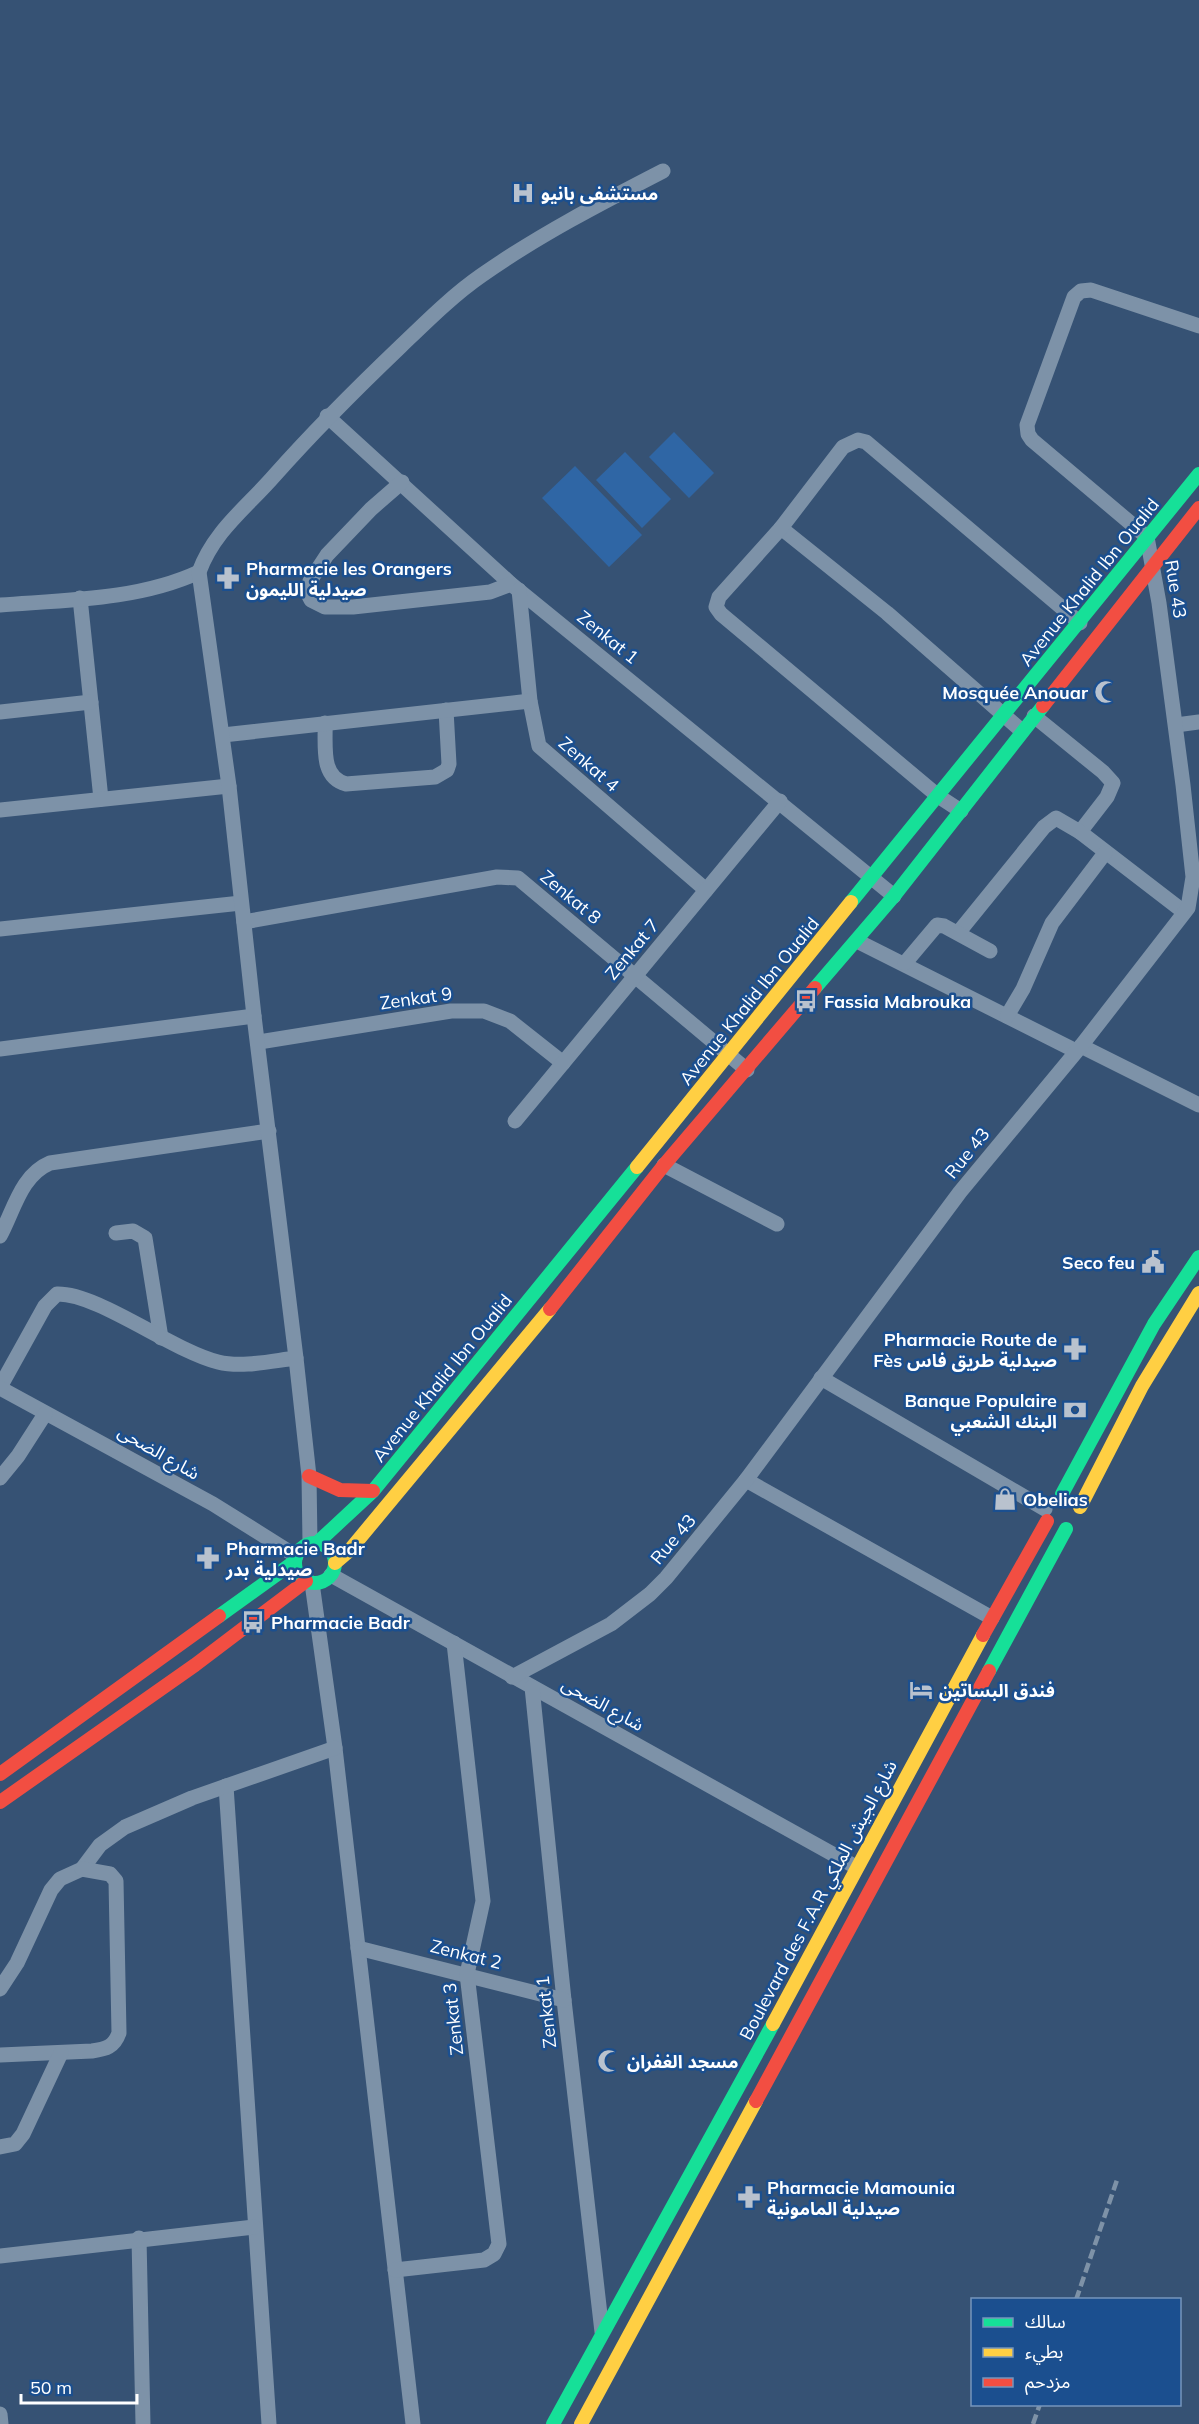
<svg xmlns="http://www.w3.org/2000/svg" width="1199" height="2424" viewBox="0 0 1199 2424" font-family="Mulish,'Noto Sans Arabic',sans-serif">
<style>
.green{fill:#2f66a5}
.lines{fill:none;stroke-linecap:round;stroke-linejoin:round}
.street{stroke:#7d92a8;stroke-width:15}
.fast{stroke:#16e098;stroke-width:14}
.slow{stroke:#ffcf43;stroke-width:14}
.jam{stroke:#f24e42;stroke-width:14}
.rail{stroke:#7e92a7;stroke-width:4.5;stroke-dasharray:10 4.5;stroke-linecap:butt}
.labels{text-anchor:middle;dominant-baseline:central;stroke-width:5;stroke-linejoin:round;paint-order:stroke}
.poi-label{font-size:18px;font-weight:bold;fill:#fff;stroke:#1b4f8f;text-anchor:start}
.street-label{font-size:18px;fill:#fff;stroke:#1b4f8f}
</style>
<rect width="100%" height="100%" fill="#365274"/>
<!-- green -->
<g class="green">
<path d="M 674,432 L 714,473 L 689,498 L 649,457 Z"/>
<path d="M 625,452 L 671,499 L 642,528 L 596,480 Z"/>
<path d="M 575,466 L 642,535 L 609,567 L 542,498 Z"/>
</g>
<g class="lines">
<!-- street -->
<g class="street">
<path d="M 327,416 L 511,584 L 894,896"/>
<path d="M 402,482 L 371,509 L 327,555 L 310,581 L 308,594 L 311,600 L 325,607 L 353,607 L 490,592 L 511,584"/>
<path d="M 781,528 L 887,613 L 1022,731"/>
<path d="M 519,590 L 530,701 L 539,746 L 706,890"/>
<path d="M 80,598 L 101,799"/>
<path d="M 0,605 C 66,600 139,600 199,572"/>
<path d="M 0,712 L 91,702"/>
<path d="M 1034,716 L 1103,772 L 1113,783 L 1107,797 L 1080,832"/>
<path d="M 325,723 C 326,746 320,777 346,784 L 435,777 L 447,770 L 449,764 L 446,710"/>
<path d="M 1176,725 L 1199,722"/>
<path d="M 223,735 L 530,701"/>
<path d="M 0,810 L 229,786"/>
<path d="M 961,811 L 938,796 L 721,614 L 716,607 L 719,597 L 781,528 L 843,447 L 858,440 L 866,442 L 1080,623"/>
<path d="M 244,922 L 497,877 L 518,878 L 747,1070"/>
<path d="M 0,929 L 241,903"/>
<path d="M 958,933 L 1044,827 L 1056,818 L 1080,832 L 1184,912"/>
<path d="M 857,941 L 1076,1051"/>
<path d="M 905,963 L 937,925 L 944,926 L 990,951"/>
<path d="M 1007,1016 L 1023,989 L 1052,923 L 1105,853"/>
<path d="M 259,1042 L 451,1011 L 484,1011 L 510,1021 L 563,1063"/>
<path d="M 1081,1046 L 1199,1105"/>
<path d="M 0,1049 L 254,1016"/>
<path d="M 515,1121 L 780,801"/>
<path d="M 664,1165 L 777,1224"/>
<path d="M 116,1233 L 133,1231 L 145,1238 L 161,1338"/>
<path d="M 0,1236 C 14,1210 21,1175 50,1163 L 269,1131"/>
<path d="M 821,1378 L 1045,1509"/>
<path d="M 0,1387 L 45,1306 L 57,1294 C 98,1293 171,1350 218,1362 C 242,1368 271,1361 296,1358"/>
<path d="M 0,1388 L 213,1504 L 296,1556"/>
<path d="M 0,1478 L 18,1456 L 45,1414"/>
<path d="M 746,1480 L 992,1618"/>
<path d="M 310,1543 L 309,1476 L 296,1358 L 254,1016 L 229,786 L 199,572 C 214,531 246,508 274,476 C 314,431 356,389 400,347 C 426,322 453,295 482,275 C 539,235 601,203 663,171"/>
<path d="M 331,1575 L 856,1867"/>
<path d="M 312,1583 L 335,1748 L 413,2424"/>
<path d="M 512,1677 L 611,1624 L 650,1594 L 666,1578 L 746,1480 L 960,1192 L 1081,1046 L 1188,908 L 1193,877 L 1183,785 L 1159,603 L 1147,537 L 1032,440 L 1028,434 L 1027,425 L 1074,297 L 1081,291 L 1091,290 L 1199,326"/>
<path d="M 532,1687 L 564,2000 L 602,2332"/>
<path d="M 226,1786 L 269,2424"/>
<path d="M 358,1948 L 564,2000"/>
<path d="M 0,1989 L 17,1963 L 51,1890 L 60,1879 L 82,1869 L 100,1845 L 125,1827 L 192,1798 L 335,1748"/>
<path d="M 0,2055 L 92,2051 C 106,2049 114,2047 119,2033 L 116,1881 L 110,1874 L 82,1869"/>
<path d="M 0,2147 L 15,2144 L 23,2134 L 61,2053"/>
<path d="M 139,2238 L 143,2424"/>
<path d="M 0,2256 L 254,2227"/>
<path d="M 395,2270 L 484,2260 L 494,2254 L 499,2244 L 467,1974 L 483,1901 L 454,1643"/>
<path d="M 0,2414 L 1,2424"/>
</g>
<!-- fast -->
<g class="fast">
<path d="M 851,902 L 1199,474"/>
<path d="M 815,988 L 894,896 L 1043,706"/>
<path d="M 1062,1494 L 1154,1324 L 1199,1257"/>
<circle cx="315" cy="1563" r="20"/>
<path d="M 317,1543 L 373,1491 L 637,1167"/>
<path d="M 219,1616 L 294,1562"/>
<path d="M 989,1671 L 1066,1529"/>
<path d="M 553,2424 L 773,2024"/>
</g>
<!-- slow -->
<g class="slow">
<path d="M 637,1167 L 851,902"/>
<path d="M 1080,1507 L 1142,1386 L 1199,1293"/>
<path d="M 335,1563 L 349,1551 L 550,1309"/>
<path d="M 773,2024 L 983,1635"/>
<path d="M 581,2424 L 756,2101"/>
</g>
<!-- jam -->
<g class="jam">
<path d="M 1043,706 L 1199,508"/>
<path d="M 550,1309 L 664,1165 L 815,988"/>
<path d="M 309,1476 L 340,1490 L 373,1491"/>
<path d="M 983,1635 L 1047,1521"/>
<path d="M 0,1774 L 219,1616"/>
<path d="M 0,1802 L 195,1665 L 306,1581"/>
<path d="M 756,2101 L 989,1671"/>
</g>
<!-- rail -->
<g class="rail">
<path d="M 1076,2300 L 1117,2180"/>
<path d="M 1033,2424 L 1040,2404"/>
</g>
</g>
<!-- icons -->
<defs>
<g id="hospital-bare" transform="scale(1.8)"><path d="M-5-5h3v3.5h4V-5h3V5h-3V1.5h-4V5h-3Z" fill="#b9c2ce" stroke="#1b4f8f" stroke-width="2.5" paint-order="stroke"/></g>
<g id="pharmacy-bare" transform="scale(1.8)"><path d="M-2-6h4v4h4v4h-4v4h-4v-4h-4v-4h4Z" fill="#b9c2ce" stroke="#1b4f8f" stroke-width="2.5" paint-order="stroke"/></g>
<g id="mosque-bare" transform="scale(1.8)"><path d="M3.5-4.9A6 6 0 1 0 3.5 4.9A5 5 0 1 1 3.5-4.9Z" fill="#b9c2ce" stroke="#1b4f8f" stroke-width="2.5" paint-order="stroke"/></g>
<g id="bus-bare" transform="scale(1.8)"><path d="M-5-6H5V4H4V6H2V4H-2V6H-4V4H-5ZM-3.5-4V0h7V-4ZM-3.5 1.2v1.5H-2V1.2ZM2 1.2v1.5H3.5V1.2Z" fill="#b9c2ce" stroke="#1b4f8f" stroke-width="2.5" paint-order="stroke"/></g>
<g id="civic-bare" transform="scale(1.8)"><path d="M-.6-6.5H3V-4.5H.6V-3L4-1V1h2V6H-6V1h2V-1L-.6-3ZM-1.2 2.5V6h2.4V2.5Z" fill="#b9c2ce" stroke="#1b4f8f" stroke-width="2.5" paint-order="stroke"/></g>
<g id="bank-bare" transform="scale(1.8)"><path d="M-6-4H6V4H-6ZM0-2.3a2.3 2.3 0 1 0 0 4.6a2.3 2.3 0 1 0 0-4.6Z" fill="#b9c2ce" stroke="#1b4f8f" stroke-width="2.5" paint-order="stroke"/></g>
<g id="shop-bare" transform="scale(1.8)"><path d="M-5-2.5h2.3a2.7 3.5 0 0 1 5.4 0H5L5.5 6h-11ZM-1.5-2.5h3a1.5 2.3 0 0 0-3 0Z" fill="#b9c2ce" stroke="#1b4f8f" stroke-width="2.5" paint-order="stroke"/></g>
<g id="hotel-bare" transform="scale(1.8)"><path d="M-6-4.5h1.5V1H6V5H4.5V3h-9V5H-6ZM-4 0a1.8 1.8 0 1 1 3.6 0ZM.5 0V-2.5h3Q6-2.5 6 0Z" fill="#b9c2ce" stroke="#1b4f8f" stroke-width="2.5" paint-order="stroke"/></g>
</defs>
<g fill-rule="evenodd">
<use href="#hospital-bare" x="523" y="193"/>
<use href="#pharmacy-bare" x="228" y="578"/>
<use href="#mosque-bare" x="1106" y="692"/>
<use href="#bus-bare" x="806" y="1001"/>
<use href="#civic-bare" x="1153" y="1262"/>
<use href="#pharmacy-bare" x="1075" y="1349"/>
<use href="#bank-bare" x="1075" y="1410"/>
<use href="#shop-bare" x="1005" y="1499"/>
<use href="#pharmacy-bare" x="208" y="1558"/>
<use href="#bus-bare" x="253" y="1622"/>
<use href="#hotel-bare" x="921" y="1690"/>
<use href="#mosque-bare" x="609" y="2061"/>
<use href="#pharmacy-bare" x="749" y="2197"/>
</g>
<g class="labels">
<!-- poi labels -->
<g class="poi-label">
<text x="541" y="193">مستشفى بانيو</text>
<text x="246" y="568">Pharmacie les Orangers<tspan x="246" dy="21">صيدلية الليمون</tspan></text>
<text x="1088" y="692" text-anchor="end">Mosquée Anouar</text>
<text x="824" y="1001">Fassia Mabrouka</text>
<text x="1135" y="1262" text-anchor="end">Seco feu</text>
<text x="1057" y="1339" text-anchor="end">Pharmacie Route de<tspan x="1057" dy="21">Fès صيدلية طريق فاس</tspan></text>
<text x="1057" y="1400" text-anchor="end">Banque Populaire<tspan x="1057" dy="21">البنك الشعبي</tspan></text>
<text x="1023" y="1499">Obelias</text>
<text x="226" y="1548">Pharmacie Badr<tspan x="226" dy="21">صيدلية بدر</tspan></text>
<text x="271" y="1622">Pharmacie Badr</text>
<text x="939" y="1690">فندق البساتين</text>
<text x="627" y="2061">مسجد الغفران</text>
<text x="767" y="2187">Pharmacie Mamounia<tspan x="767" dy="21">صيدلية المامونية</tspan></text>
</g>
<!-- street labels -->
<g class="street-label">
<text transform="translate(1089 582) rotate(-51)">Avenue Khalid Ibn Oualid</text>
<text transform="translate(1176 589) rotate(81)">Rue 43</text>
<text transform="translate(608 637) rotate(39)">Zenkat 1</text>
<text transform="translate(589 764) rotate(41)">Zenkat 4</text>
<text transform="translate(571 897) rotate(40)">Zenkat 8</text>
<text transform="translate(632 949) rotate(-50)">Zenkat 7</text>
<text transform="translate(416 998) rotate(-8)">Zenkat 9</text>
<text transform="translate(749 1001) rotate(-51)">Avenue Khalid Ibn Oualid</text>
<text transform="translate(967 1153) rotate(-51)">Rue 43</text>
<text transform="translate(442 1378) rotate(-51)">Avenue Khalid Ibn Oualid</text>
<text transform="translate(159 1452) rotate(30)">شارع الضحى</text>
<text transform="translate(673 1539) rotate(-50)">Rue 43</text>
<text transform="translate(603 1704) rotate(29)">شارع الضحى</text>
<text transform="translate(818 1900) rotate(-62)">Boulevard des F.A.R شارع الجيش الملكي</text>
<text transform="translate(466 1954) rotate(14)">Zenkat 2</text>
<text transform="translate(546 2012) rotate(-96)">Zenkat 1</text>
<text transform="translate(453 2019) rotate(-96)">Zenkat 3</text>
</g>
</g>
<!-- legend -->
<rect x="971" y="2298" width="210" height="108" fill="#1b4f8f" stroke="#7695bc" stroke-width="1.5"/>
<rect x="983" y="2318" width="30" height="9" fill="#16e098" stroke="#7695bc" stroke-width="1.5"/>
<text x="1025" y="2328" font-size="18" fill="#ffffff">سالك</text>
<rect x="983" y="2348" width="30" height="9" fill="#ffcf43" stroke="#7695bc" stroke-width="1.5"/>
<text x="1025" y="2358" font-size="18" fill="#ffffff">بطيء</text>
<rect x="983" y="2378" width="30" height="9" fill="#f24e42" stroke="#7695bc" stroke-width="1.5"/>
<text x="1025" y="2388" font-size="18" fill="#ffffff">مزدحم</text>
<!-- scale -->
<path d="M21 2394v9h116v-9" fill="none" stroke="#ffffff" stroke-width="3"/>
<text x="30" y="2394" font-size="18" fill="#ffffff" stroke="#1b4f8f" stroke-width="4.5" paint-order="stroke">50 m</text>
</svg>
